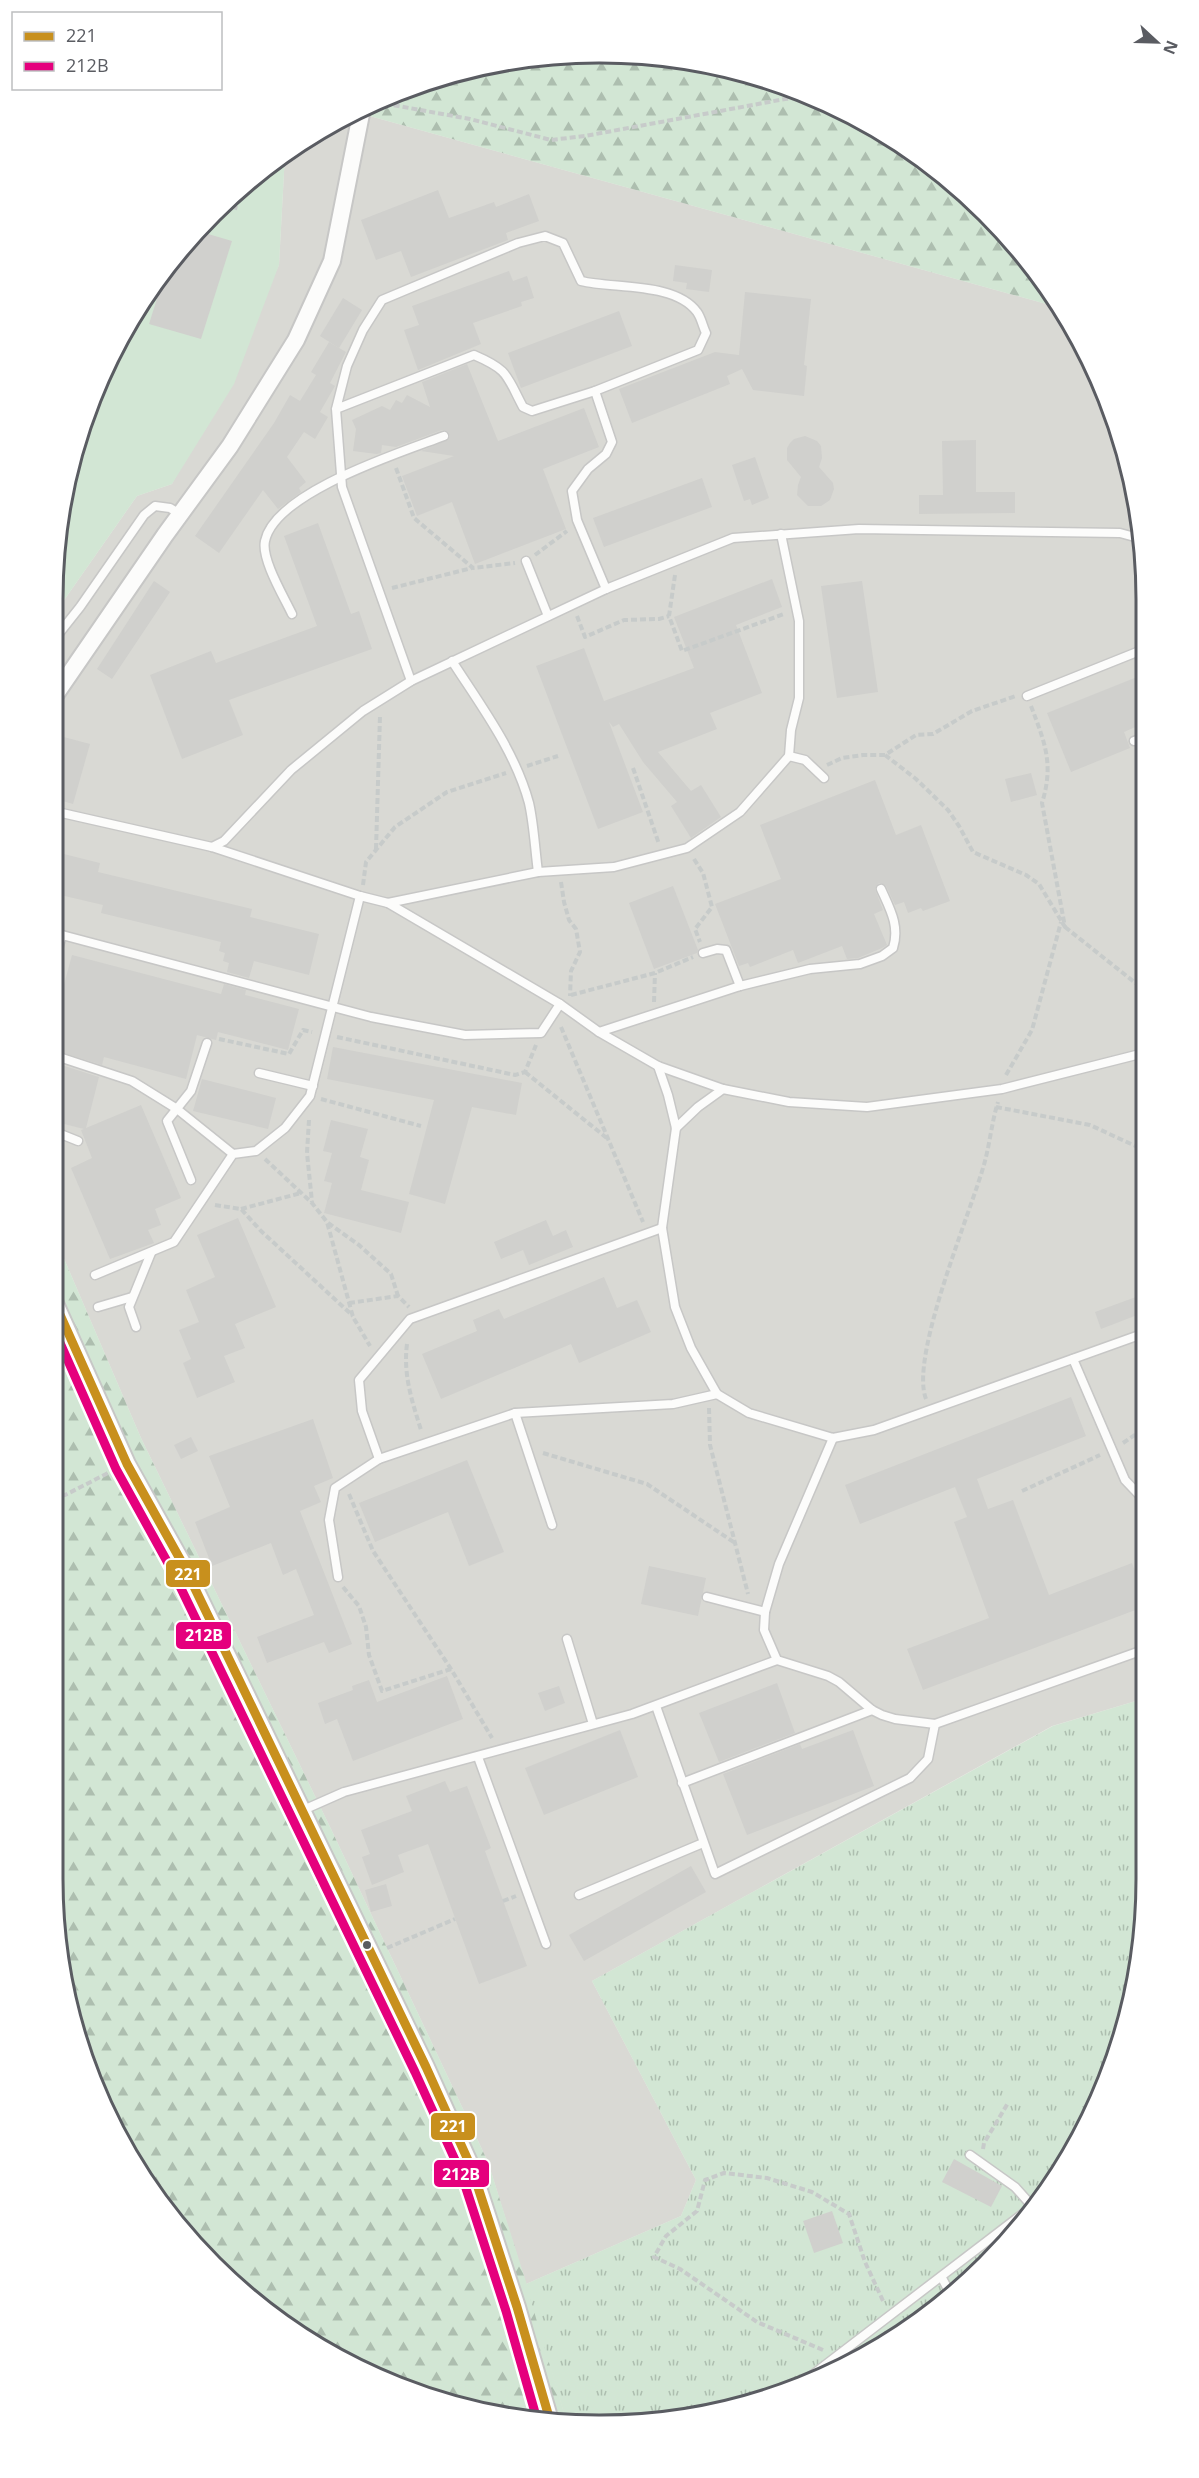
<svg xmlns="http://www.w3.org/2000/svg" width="1199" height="2478" viewBox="0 0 1199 2478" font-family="'Open Sans',sans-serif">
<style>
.industrial{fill:#d9d9d4}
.grass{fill:#d2e6d4}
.forest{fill:url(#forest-firs)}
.park{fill:url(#park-tufts)}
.building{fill:#d0d0cd}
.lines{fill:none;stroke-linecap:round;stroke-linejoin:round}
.lane-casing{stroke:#c7c7c6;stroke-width:11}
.street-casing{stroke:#c7c7c6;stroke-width:20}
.path{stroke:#c7cbca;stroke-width:4;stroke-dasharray:6 3;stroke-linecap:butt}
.lane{stroke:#fcfcfb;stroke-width:8}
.street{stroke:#fcfcfb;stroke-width:16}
.bus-1-casing{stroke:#fff;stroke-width:14}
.bus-2-casing{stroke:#fff;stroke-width:14}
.bus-1{stroke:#c8901d;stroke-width:9}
.bus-2{stroke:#e5007d;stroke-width:9}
.bus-dot{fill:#5a5c62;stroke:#fff;stroke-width:2}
.rim{fill:none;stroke:#5a5c62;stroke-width:3}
.line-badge{stroke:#fff;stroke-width:2}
.badge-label{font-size:16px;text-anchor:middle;font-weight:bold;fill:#fff}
</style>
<defs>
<pattern id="forest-firs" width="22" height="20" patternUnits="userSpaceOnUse" patternTransform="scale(1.5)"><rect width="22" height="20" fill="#d2e6d4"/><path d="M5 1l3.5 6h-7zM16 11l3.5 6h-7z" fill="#adbeaf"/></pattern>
<pattern id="park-tufts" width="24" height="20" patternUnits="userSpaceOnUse" patternTransform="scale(1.5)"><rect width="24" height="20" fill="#d2e6d4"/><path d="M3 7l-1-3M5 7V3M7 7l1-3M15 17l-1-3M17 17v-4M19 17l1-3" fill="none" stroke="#adbeaf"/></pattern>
</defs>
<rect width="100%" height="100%" fill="#e9e9e4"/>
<!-- industrial -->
<path class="industrial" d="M 353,114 L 366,115 L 1057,307 L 1105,390 L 1142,528 L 1146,1698 L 1052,1726 L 592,1981 L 696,2180 L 681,2216 L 526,2284 L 488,2162 L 331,1829 L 141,1438 L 53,1233 L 53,616 L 137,496 L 172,484 L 279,265 L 285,154 L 296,144 Z"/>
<!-- grass -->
<path class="grass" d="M 285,154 L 279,265 L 234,384 L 172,484 L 137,496 L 53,616 L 63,492 L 94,390 L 145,295 L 213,212 Z"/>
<!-- forest -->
<g class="forest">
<path d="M 600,53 L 707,63 L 809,94 L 932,165 L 1033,266 L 1057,307 L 366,115 L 353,114 L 390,94 L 493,63 Z"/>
<path d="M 53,1233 L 141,1438 L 331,1829 L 488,2162 L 533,2304 L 564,2413 L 561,2417 L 492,2415 L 390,2384 L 296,2333 L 166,2212 L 82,2055 L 53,1878 Z"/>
</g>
<!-- park -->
<path class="park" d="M 1146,1698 L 1146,1879 L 1136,1986 L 1105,2088 L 1011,2239 L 933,2312 L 842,2369 L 671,2421 L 565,2417 L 526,2284 L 681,2216 L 696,2180 L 592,1981 L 1053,1726 Z"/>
<!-- building -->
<g class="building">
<path d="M 438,190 L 449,218 L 494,202 L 496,207 L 529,194 L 539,221 L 506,233 L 508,240 L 411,277 L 401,251 L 376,260 L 361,220 Z"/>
<path d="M 198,231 L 232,241 L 201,339 L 149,324 L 166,270 Z"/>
<path d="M 675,265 L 712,270 L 709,292 L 686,289 L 687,283 L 673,281 Z"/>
<path d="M 509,271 L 513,281 L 527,276 L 534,298 L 521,302 L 522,306 L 473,323 L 481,344 L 418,370 L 404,330 L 419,325 L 412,306 Z"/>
<path d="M 745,292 L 811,299 L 804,365 L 807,366 L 804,396 L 753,390 L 742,369 L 727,376 L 730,384 L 632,423 L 619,389 L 715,352 L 739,355 Z"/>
<path d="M 343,298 L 362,310 L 339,348 L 320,336 Z"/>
<path d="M 619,311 L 632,346 L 521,388 L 508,353 Z"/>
<path d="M 329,342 L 346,352 L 330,383 L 335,386 L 320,412 L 328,417 L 315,439 L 304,432 L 287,457 L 306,482 L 299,488 L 301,492 L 278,509 L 263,490 L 219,553 L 195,536 L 274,423 L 290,395 L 300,401 L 316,375 L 311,372 Z"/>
<path d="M 467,364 L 498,441 L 584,408 L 599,447 L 543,469 L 566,529 L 475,564 L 452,502 L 417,516 L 402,476 L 454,456 L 421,451 L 448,440 L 450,436 L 448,432 L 442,430 L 396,447 L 382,445 L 381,453 L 377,454 L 353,451 L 356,429 L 352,420 L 382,406 L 390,410 L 396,400 L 402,403 L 407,395 L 430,407 L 422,382 Z"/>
<path d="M 805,436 L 817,441 L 821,446 L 822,458 L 819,467 L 833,483 L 834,489 L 830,500 L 821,506 L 808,506 L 797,495 L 798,485 L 801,477 L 787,460 L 787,448 L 790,443 L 794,439 Z"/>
<path d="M 976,440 L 976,492 L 1015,492 L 1015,513 L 919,514 L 919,495 L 943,495 L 942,441 Z"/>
<path d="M 755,457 L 769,498 L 752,505 L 750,499 L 744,501 L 732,465 Z"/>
<path d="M 702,478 L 712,507 L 604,547 L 593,518 Z"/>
<path d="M 318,523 L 351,614 L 359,611 L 372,649 L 229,700 L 243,735 L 182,759 L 150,675 L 211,651 L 216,663 L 317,626 L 284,536 Z"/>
<path d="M 772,579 L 782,607 L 736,625 L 762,693 L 710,713 L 717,729 L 658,752 L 691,791 L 701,785 L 721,817 L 691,838 L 671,806 L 677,802 L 643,762 L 619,724 L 613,727 L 609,722 L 643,812 L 598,829 L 536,666 L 584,648 L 604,701 L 694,668 L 674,617 Z"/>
<path d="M 154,581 L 170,592 L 112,679 L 97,669 Z"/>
<path d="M 862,581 L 878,692 L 837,698 L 821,586 Z"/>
<path d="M 1142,675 L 1142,724 L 1124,732 L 1130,748 L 1071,772 L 1047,713 Z"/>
<path d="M 60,736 L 90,744 L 73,804 L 52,798 L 52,761 Z"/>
<path d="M 1031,773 L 1037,795 L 1011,802 L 1005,779 Z"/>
<path d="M 875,780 L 896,835 L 921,825 L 950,901 L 923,911 L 921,908 L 908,913 L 904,902 L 895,905 L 886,886 L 879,883 L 875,889 L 883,910 L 874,914 L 887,945 L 882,948 L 858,958 L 847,959 L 842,946 L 798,963 L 793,950 L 750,967 L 748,963 L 739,966 L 715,904 L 781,879 L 760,825 Z"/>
<path d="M 52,851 L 100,863 L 98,872 L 252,909 L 250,917 L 319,934 L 309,975 L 254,961 L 249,978 L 227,972 L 229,963 L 223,961 L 225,953 L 219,951 L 221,942 L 101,913 L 103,905 L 52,893 Z"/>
<path d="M 673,886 L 698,950 L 697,953 L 654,969 L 629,903 Z"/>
<path d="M 72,955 L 221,994 L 224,984 L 246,990 L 245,995 L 299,1009 L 288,1050 L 218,1032 L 216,1040 L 197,1035 L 186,1079 L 104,1057 L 102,1065 L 52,1049 L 52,1029 Z"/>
<path d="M 333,1047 L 522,1083 L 516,1115 L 472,1107 L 445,1204 L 409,1194 L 434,1100 L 327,1079 Z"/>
<path d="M 52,1062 L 99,1077 L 86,1128 L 141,1105 L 181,1198 L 155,1209 L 161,1225 L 148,1230 L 154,1243 L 110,1259 L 71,1168 L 92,1158 L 81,1130 L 84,1129 L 52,1121 Z"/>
<path d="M 202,1079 L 276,1098 L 268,1129 L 193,1111 Z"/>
<path d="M 331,1120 L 368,1129 L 360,1157 L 369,1160 L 361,1190 L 409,1202 L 401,1233 L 324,1213 L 332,1183 L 324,1181 L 332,1153 L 323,1151 Z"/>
<path d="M 238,1218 L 276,1307 L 235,1324 L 245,1348 L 224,1356 L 235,1382 L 197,1398 L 183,1363 L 191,1359 L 179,1330 L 199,1322 L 186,1290 L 215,1277 L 197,1235 Z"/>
<path d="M 546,1220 L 553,1236 L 566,1230 L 573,1247 L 529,1265 L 523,1250 L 501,1259 L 494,1242 Z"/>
<path d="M 604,1277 L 617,1308 L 637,1300 L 651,1332 L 579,1363 L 571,1344 L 441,1399 L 422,1354 L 477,1331 L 473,1320 L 499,1309 L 504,1319 Z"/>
<path d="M 1144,1294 L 1145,1312 L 1101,1329 L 1095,1312 Z"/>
<path d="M 1071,1397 L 1086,1436 L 977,1479 L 988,1509 L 1013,1500 L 1049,1595 L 1132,1563 L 1146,1600 L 1146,1606 L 923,1690 L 907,1649 L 989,1618 L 954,1522 L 967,1517 L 955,1487 L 860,1524 L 845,1485 Z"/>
<path d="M 313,1419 L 333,1478 L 314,1486 L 321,1502 L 300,1511 L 352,1644 L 329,1653 L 324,1642 L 267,1663 L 257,1637 L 314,1615 L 296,1569 L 283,1575 L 271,1543 L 212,1566 L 195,1522 L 230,1507 L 209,1456 Z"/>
<path d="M 191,1437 L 198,1451 L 181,1459 L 174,1445 Z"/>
<path d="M 467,1460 L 504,1552 L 469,1566 L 448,1512 L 375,1542 L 359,1503 Z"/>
<path d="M 649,1566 L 706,1578 L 698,1616 L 641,1604 Z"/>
<path d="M 447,1676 L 463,1719 L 353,1761 L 337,1719 L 325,1724 L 318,1703 L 353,1690 L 352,1686 L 369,1680 L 377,1702 Z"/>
<path d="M 777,1683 L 795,1733 L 719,1762 L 699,1713 Z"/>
<path d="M 559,1686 L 565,1703 L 545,1711 L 538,1693 Z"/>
<path d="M 620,1730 L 638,1777 L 544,1815 L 525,1768 Z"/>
<path d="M 853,1730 L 874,1786 L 747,1835 L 723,1774 L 800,1744 L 802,1749 Z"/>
<path d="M 445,1781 L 450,1792 L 467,1786 L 491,1848 L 485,1851 L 527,1966 L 479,1984 L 428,1844 L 398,1855 L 404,1872 L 372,1885 L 362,1857 L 370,1854 L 361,1830 L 412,1811 L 406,1796 Z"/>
<path d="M 691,1866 L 706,1892 L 584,1961 L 569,1935 Z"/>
<path d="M 386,1884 L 392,1906 L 371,1912 L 365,1890 Z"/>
<path d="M 954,2159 L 1002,2186 L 991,2207 L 942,2182 Z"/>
<path d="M 832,2211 L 843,2243 L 814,2253 L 803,2221 Z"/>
</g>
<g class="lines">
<!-- lane casing -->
<g class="lane-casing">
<g id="lane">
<path d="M 595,391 L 612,442 L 606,454 L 588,469 L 572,491 L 577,520 L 606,589"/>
<path d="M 336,409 L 474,355 C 509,370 506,375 523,407 L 532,411 L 595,391 L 698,350 L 706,333 C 703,327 701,317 697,312 C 675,282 614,289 581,281 L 563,243 L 545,236 L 518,243 L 382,300 L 363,330 L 347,366 L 336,409 L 342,487 L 411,681"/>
<path d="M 526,561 L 548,616"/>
<path d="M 292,614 C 284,597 261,559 265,541 C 275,492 402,452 444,436"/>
<path d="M 53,641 L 80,607 L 144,515 L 155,506 L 170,508 L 180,514"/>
<path d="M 452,661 C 481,706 515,751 529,803 C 534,825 535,850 538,872"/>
<path d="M 1027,696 L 1142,650"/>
<path d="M 1134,741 L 1143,738"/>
<path d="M 789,756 L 805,760 L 824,778"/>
<path d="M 53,811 L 212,847 L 360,896 L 388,903 L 560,1004 L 599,1032 L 658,1066 L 723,1089"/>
<path d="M 212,847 L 224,841 L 291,770 L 363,711 L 411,681 L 606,589 L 733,538 L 859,529 L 1120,533 L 1142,539"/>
<path d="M 388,903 L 538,872 L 614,867 L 687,848 L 740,812 L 789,756 L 791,730 L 799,698 L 799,621 L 781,534"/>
<path d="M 53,932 L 62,935"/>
<path d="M 703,953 L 717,949 L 726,950 L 740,986"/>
<path d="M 53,967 L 62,935 L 371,1017 L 465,1035 L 541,1033 L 560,1004"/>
<path d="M 599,1032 L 740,986 L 810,969 L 860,964 L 882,956 L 893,948 C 900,926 890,909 881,889"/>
<path d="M 53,1055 L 132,1081 L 177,1109 L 233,1154"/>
<path d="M 658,1066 L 668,1095 L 676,1128 L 662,1228 L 675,1307 L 691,1348 L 717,1394 L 749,1413 L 833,1438 L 874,1430 L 1145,1333"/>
<path d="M 259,1073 L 313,1086"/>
<path d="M 676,1128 L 698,1107 L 723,1089 L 789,1102 L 867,1107 L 1002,1089 L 1144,1053"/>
<path d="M 53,1131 L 78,1141"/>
<path d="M 191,1180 L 167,1121 L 191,1091 L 207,1043"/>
<path d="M 95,1275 L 174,1242 L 233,1154 L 256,1151 L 285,1128 L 310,1096 L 360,896"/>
<path d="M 98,1307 L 132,1297"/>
<path d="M 136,1327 L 129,1307 L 151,1253"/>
<path d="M 1073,1359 L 1125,1480 L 1145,1501"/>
<path d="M 515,1413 L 552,1525"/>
<path d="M 833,1438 L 779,1564 L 765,1612 L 764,1630 L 777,1660 L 828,1676 L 839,1682 L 872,1710 L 882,1715 L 895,1719 L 935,1724 L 1146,1649"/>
<path d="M 379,1459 L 362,1411 L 359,1380 L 410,1319 L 662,1228"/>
<path d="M 338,1577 L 329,1520 L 335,1488 L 379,1459 L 515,1413 L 673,1404 L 717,1394"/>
<path d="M 707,1597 L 765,1612"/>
<path d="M 567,1639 L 593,1724"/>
<path d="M 656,1706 L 715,1874 L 910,1778 L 928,1759 L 935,1724"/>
<path d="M 478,1757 L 546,1944"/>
<path d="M 682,1783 L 872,1710"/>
<path d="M 301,1811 L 344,1792 L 632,1714 L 777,1660"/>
<path d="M 579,1895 L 703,1843"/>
<path d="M 970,2155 L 1015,2187 L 1032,2206"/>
<path d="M 942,2278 L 951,2295"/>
<path d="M 807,2379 L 1029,2209"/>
</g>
</g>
<!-- street casing -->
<g class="street-casing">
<g id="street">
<path d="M 53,698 L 165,535 L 230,446 L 296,340 L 332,261 L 362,109"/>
<path d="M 53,1299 L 127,1464 L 185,1568 L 426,2067 L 472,2169 L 517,2307 L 549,2417"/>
</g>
</g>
<!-- path -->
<g class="path">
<path d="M 376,102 L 470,119 L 551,140 L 585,136 L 785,99 L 813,96"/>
<path d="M 223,204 L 240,209"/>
<path d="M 396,468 L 414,518 L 473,568 L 515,563"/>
<path d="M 535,555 L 567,531"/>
<path d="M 675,575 L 669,616 L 682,651 L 784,614"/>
<path d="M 392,588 L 472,568"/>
<path d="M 577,616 L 585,637 L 624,620 L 659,619 L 669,616"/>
<path d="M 885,755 L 916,779 L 948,810 L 959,826 L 973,852 L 1026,875 L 1039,884 L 1065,927 L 1042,803 C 1054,764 1045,743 1031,706"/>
<path d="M 827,765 L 842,758 L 863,755 L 885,755 L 916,735 L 933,734 L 972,711 L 1016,696"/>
<path d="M 527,766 L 558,756"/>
<path d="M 633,768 L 659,844"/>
<path d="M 376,849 L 380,716"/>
<path d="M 694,859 L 703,873 L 712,907 L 695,929 L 700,942"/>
<path d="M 561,882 L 564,902 L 569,920 L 576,929 L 580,952 L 571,971 L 570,996"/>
<path d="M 363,885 L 366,862 L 395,827 L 447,792 L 506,773"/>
<path d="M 1065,927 L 1143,989"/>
<path d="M 571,995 L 655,973 L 693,957"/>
<path d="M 654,1002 L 655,973"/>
<path d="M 561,1027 L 643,1222"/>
<path d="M 337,1037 L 515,1075 L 525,1072 L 536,1045"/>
<path d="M 219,1039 L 289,1054 L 303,1030 L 312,1032"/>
<path d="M 525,1072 L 608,1139"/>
<path d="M 1006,1075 L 1032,1030 L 1061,922"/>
<path d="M 321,1099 L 421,1126"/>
<path d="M 996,1107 L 1090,1125 L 1144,1150"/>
<path d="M 309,1120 L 307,1153 L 312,1202"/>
<path d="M 265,1159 L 312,1203 L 327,1222 L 353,1317 L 370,1346"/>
<path d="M 215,1205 L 241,1209 L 261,1231 L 353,1316"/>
<path d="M 241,1209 L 301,1193"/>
<path d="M 328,1223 L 359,1245 L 391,1274 L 398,1296"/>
<path d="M 349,1303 L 398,1296 L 409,1307"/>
<path d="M 407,1344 C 403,1375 412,1401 421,1430"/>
<path d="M 926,1399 C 909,1356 972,1210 985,1161 C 990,1142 992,1121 998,1102"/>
<path d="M 709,1408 L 710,1445 L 748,1594"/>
<path d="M 1123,1443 L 1145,1428"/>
<path d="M 543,1453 L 647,1484 L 735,1543"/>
<path d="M 1022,1491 L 1100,1455"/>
<path d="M 349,1494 L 373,1551 L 451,1669 L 492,1738"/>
<path d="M 53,1497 L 65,1495 L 112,1471"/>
<path d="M 343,1587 L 359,1606 L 366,1627 L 369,1655 L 382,1691 L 451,1669"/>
<path d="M 503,1901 L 516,1896"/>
<path d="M 387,1948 L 455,1919"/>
<path d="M 983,2149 L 984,2143 L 1008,2103"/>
<path d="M 823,2350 L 757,2322 L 680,2269 L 654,2257 L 666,2236 L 697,2211 L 705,2180 L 724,2173 L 767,2178 L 812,2192 L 849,2214 L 865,2262 L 884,2303"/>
</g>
<!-- lane -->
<use href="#lane" class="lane"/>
<!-- street -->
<use href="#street" class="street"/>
<!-- bus-1 casing -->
<g class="bus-1-casing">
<path id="bus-1" d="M 53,1299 L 127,1464 L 185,1568 L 426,2067 L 472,2169 L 517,2307 L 549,2417"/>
</g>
<!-- bus-2 casing -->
<g class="bus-2-casing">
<path id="bus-2" d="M 53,1327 L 116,1469 L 174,1574 L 415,2072 L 461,2173 L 506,2311 L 536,2416"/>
</g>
<!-- bus-1 -->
<use href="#bus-1" class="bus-1"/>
<!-- bus-2 -->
<use href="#bus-2" class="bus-2"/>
</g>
<!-- markers -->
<circle class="bus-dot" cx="367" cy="1945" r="5"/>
<!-- crop -->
<path d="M0 0H1199V2478H0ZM599 63H600A536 536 0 0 1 1136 599V1879A536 536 0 0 1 600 2415H599A536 536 0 0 1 63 1879V599A536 536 0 0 1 599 63Z" fill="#fff" fill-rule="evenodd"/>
<path class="rim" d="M599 63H600A536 536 0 0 1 1136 599V1879A536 536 0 0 1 600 2415H599A536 536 0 0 1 63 1879V599A536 536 0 0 1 599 63Z"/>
<g class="line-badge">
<rect x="165" y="1559" width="46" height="29" rx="6" fill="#c8901d"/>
<rect x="175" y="1621" width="57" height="29" rx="6" fill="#e5007d"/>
<rect x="430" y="2112" width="46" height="29" rx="6" fill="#c8901d"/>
<rect x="433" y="2159" width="57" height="29" rx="6" fill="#e5007d"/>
</g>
<g class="badge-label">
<text x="188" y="1580">221</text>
<text x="204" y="1641">212B</text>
<text x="453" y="2132">221</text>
<text x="461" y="2180">212B</text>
</g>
<!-- legend -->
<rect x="12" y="12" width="210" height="78" fill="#ffffff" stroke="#bdbec0" stroke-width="1.5"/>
<rect x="24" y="32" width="30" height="9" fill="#c8901d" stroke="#bdbec0" stroke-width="1.5"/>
<text x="66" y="42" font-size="18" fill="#5a5c62">221</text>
<rect x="24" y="62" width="30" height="9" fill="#e5007d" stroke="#bdbec0" stroke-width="1.5"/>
<text x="66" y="72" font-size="18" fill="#5a5c62">212B</text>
<!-- north arrow -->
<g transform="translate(1157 42) rotate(112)" stroke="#ffffff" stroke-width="4.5" paint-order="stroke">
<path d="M0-4.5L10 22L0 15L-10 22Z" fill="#5a5c62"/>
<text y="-9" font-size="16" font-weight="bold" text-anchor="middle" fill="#5a5c62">N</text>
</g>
</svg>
